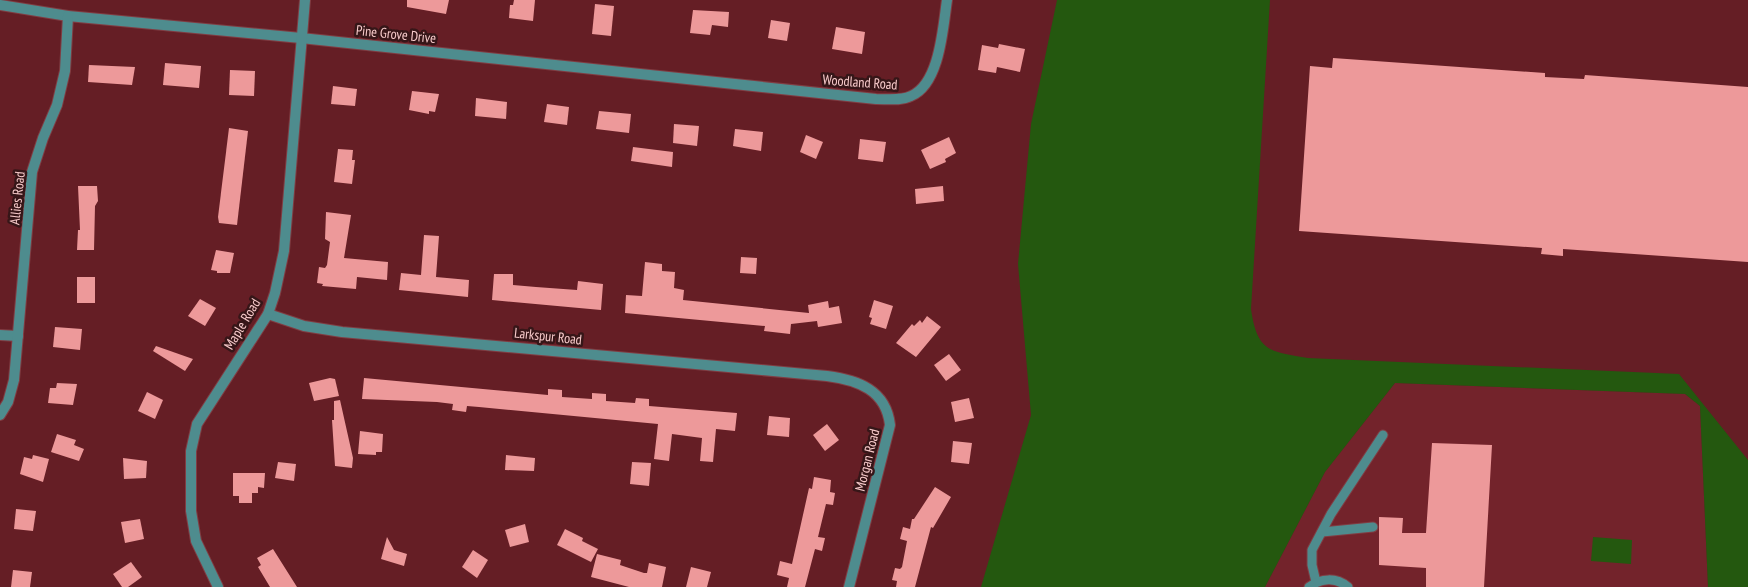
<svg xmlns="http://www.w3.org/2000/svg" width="1748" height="587" viewBox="0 0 1748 587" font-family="'PT Sans Narrow',sans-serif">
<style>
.built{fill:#73232b}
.green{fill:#24580f}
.building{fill:#ed999a}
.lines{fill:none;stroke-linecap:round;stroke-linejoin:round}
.lane-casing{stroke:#803d43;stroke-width:11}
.street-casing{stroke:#803d43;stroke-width:12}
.lane{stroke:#4e8c8e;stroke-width:9}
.street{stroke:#4e8c8e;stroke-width:10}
.labels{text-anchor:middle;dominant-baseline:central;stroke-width:5;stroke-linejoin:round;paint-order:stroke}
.street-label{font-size:14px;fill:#f9cccc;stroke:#361618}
</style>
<rect width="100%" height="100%" fill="#651e25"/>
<!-- built -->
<path class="built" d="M 1395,383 L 1685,394 L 1700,406 L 1708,587 L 1265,587 L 1325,472 Z"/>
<!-- green -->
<g class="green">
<path d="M 1057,0 L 1270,0 L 1251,309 C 1257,351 1269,352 1308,358 L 1679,374 L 1748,460 L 1748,587 L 1708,587 L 1700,406 L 1685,394 L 1395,383 L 1325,472 L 1265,587 L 981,587 L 1031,415 L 1018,264 L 1031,124 Z"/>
<path d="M 1593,537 L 1632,540 L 1631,564 L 1591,561 Z"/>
</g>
<!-- building -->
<g class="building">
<path d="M 407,0 L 449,0 L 446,14 L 407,7 Z"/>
<path d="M 514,0 L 535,0 L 533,21 L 509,18 L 510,5 L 513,5 Z"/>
<path d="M 595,4 L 614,6 L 611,36 L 592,34 Z"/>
<path d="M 693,10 L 729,12 L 728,27 L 712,25 L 710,35 L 690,33 Z"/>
<path d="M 771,20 L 790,23 L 787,41 L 768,38 Z"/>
<path d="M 836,27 L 865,32 L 862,54 L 832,49 Z"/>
<path d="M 999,44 L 1025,49 L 1020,72 L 997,67 L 996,73 L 978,70 L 982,45 L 998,48 Z"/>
<path d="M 1333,58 L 1545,73 L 1545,77 L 1584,79 L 1585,75 L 1748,87 L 1748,262 L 1563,249 L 1563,256 L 1541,254 L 1542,248 L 1299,231 L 1310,66 L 1332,68 Z"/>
<path d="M 165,63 L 201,66 L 199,88 L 163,85 Z"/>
<path d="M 89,65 L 135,67 L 132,85 L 88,82 Z"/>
<path d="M 230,70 L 255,71 L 254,96 L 229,95 Z"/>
<path d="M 333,86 L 357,89 L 355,106 L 331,104 Z"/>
<path d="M 412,91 L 439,94 L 435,112 L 429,111 L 429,114 L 409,110 Z"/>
<path d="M 476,98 L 507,102 L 506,119 L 475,116 Z"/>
<path d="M 547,104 L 569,107 L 567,125 L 544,122 Z"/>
<path d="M 599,111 L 631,114 L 629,133 L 596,129 Z"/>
<path d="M 674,124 L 699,126 L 697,146 L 673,143 Z"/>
<path d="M 229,128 L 248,131 L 237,225 L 219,223 L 218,217 Z"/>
<path d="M 735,129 L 763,132 L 761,151 L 733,146 Z"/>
<path d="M 806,135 L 823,142 L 816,159 L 800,152 Z"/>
<path d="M 949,137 L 956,153 L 945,159 L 946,162 L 930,169 L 921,150 Z"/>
<path d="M 860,139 L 886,142 L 883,162 L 858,159 Z"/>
<path d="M 633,147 L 673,152 L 672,167 L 631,161 Z"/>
<path d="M 338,149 L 353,150 L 352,160 L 355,160 L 352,184 L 334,182 Z"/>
<path d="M 78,186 L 97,186 L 98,201 L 95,206 L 94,250 L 77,250 L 78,230 L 80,230 Z"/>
<path d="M 943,186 L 944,201 L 916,204 L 915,189 Z"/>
<path d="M 326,212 L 351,215 L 344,258 L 388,262 L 387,280 L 357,277 L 356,289 L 322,286 L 323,284 L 317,283 L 319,267 L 325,268 L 327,265 L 330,242 L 325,239 Z"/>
<path d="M 424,235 L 439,236 L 436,277 L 469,280 L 468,297 L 399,290 L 401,273 L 421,275 Z"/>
<path d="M 216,250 L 234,253 L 230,273 L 217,273 L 217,271 L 211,270 Z"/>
<path d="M 741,257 L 757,258 L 756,274 L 740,273 Z"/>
<path d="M 645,262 L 662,264 L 662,271 L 675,272 L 674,288 L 684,290 L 683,300 L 809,313 L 808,305 L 828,301 L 829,308 L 839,306 L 842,323 L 818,327 L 817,321 L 791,324 L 790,334 L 764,331 L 765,326 L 625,313 L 626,295 L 642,296 Z"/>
<path d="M 494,274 L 513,274 L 513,285 L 536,287 L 577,290 L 578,281 L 603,284 L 601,310 L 492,300 Z"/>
<rect x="77" y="277" width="18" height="26"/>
<path d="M 200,299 L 216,308 L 205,326 L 188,316 Z"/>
<path d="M 874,300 L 893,306 L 886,329 L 870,324 L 872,318 L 869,317 Z"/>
<path d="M 927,316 L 941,327 L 916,357 L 896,343 L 912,324 L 914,326 L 920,320 L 922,323 Z"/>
<path d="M 55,327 L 82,329 L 80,350 L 53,347 Z"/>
<path d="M 156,346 L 193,359 L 185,371 L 153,351 Z"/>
<path d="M 949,354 L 961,370 L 946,381 L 934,365 Z"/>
<path d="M 330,378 L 335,379 L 339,396 L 314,401 L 309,383 Z"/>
<path d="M 364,378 L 548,395 L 548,389 L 562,390 L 562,397 L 592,399 L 592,393 L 606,394 L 606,401 L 635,403 L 636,398 L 649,399 L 649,406 L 737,413 L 735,431 L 716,429 L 713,462 L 700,461 L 702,438 L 672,434 L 669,461 L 654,459 L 658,424 L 479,407 L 467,406 L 466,412 L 452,410 L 453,404 L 437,402 L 362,399 Z"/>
<path d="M 57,383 L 77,384 L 73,405 L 48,403 L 50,388 L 56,388 Z"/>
<path d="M 147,392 L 163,400 L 155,419 L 138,411 Z"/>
<path d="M 969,398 L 974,418 L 955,422 L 951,402 Z"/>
<path d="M 340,400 L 353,458 L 352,468 L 335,466 L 332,420 L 334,420 L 334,401 Z"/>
<path d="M 769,416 L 790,418 L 789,437 L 767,435 Z"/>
<path d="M 827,424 L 839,440 L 825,451 L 813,435 Z"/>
<path d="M 360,431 L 383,434 L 382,452 L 376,452 L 376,455 L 358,454 Z"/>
<path d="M 57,434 L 76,440 L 74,445 L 84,449 L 79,461 L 51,452 Z"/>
<path d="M 953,441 L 972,443 L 969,464 L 951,462 Z"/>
<path d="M 1432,443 L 1492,445 L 1484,587 L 1426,587 L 1426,568 L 1379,565 L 1379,517 L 1403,518 L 1402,533 L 1426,533 Z"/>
<path d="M 33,455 L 49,459 L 43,482 L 20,474 L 24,457 L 32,459 Z"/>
<path d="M 506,455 L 535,458 L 534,471 L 505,470 Z"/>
<path d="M 123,458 L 147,461 L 146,478 L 124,479 Z"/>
<path d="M 278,462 L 296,464 L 294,481 L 275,478 Z"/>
<path d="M 632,462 L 651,463 L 649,486 L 630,484 Z"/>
<path d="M 233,473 L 265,473 L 264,488 L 258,487 L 258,493 L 252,493 L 252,503 L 239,503 L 239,496 L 233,496 Z"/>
<path d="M 814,477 L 831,480 L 830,492 L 835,493 L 833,505 L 826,504 L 818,537 L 825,538 L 822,551 L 815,549 L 805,587 L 787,587 L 789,578 L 777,575 L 780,561 L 792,564 L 809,488 L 812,489 Z"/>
<path d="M 935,487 L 951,497 L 933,528 L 931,527 L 915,587 L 896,587 L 897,581 L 892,580 L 895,568 L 900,569 L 902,567 L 907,541 L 900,539 L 903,527 L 910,529 L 912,519 L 914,519 Z"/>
<path d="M 16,509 L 36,511 L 33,531 L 14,529 Z"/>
<path d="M 140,519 L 144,539 L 125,543 L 121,522 Z"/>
<path d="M 525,524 L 529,542 L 510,547 L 505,530 Z"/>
<path d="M 565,529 L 583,538 L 582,541 L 598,549 L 591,562 L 557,545 Z"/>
<path d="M 387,537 L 394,550 L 407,554 L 404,566 L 381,559 Z"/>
<path d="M 273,549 L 297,587 L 270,587 L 258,567 L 261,565 L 257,558 Z"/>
<path d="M 473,550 L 488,560 L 477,578 L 462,567 Z"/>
<path d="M 597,554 L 621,560 L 620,565 L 644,573 L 647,573 L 649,563 L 666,567 L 662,587 L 629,587 L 591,577 Z"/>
<path d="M 131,562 L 142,577 L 128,587 L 122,587 L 113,574 Z"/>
<path d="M 691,567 L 711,572 L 707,587 L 686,587 Z"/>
<path d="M 13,570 L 32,572 L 30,587 L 11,587 Z"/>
</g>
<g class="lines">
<!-- lane casing -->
<g class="lane-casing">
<g id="lane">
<path d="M 1322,532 L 1373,527"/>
<path d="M 1316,582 L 1312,565 L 1312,550 L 1331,514 L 1383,435"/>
<path d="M 1309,587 C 1321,578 1336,577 1348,587"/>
</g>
</g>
<!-- street casing -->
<g class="street-casing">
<g id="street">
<path d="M 0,5 L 68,16 L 301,38 L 876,99 C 888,99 901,101 911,96 C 940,84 943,27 947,0"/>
<path d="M 268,314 L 304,326 L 342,332 L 827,376 C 858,380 886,390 890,425 L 849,587"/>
<path d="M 0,335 L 18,336"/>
<path d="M 0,415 L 8,402 L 14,380 L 32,172 L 43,138 L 57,105 L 65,71 L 68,16"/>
<path d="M 218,587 L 196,541 L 191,511 L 191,451 L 197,424 L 268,314 L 275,293 L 284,251 L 305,0"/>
</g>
</g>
<!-- lane -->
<use href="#lane" class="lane"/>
<!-- street -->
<use href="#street" class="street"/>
</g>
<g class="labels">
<!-- street labels -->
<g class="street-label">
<text transform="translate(396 34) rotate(6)">Pine Grove Drive</text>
<text transform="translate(860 82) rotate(4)">Woodland Road</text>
<text transform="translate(17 198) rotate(-84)">Allies Road</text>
<text transform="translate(242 324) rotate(-59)">Maple Road</text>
<text transform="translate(548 336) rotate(6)">Larkspur Road</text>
<text transform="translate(867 460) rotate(-76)">Morgan Road</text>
</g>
</g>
</svg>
